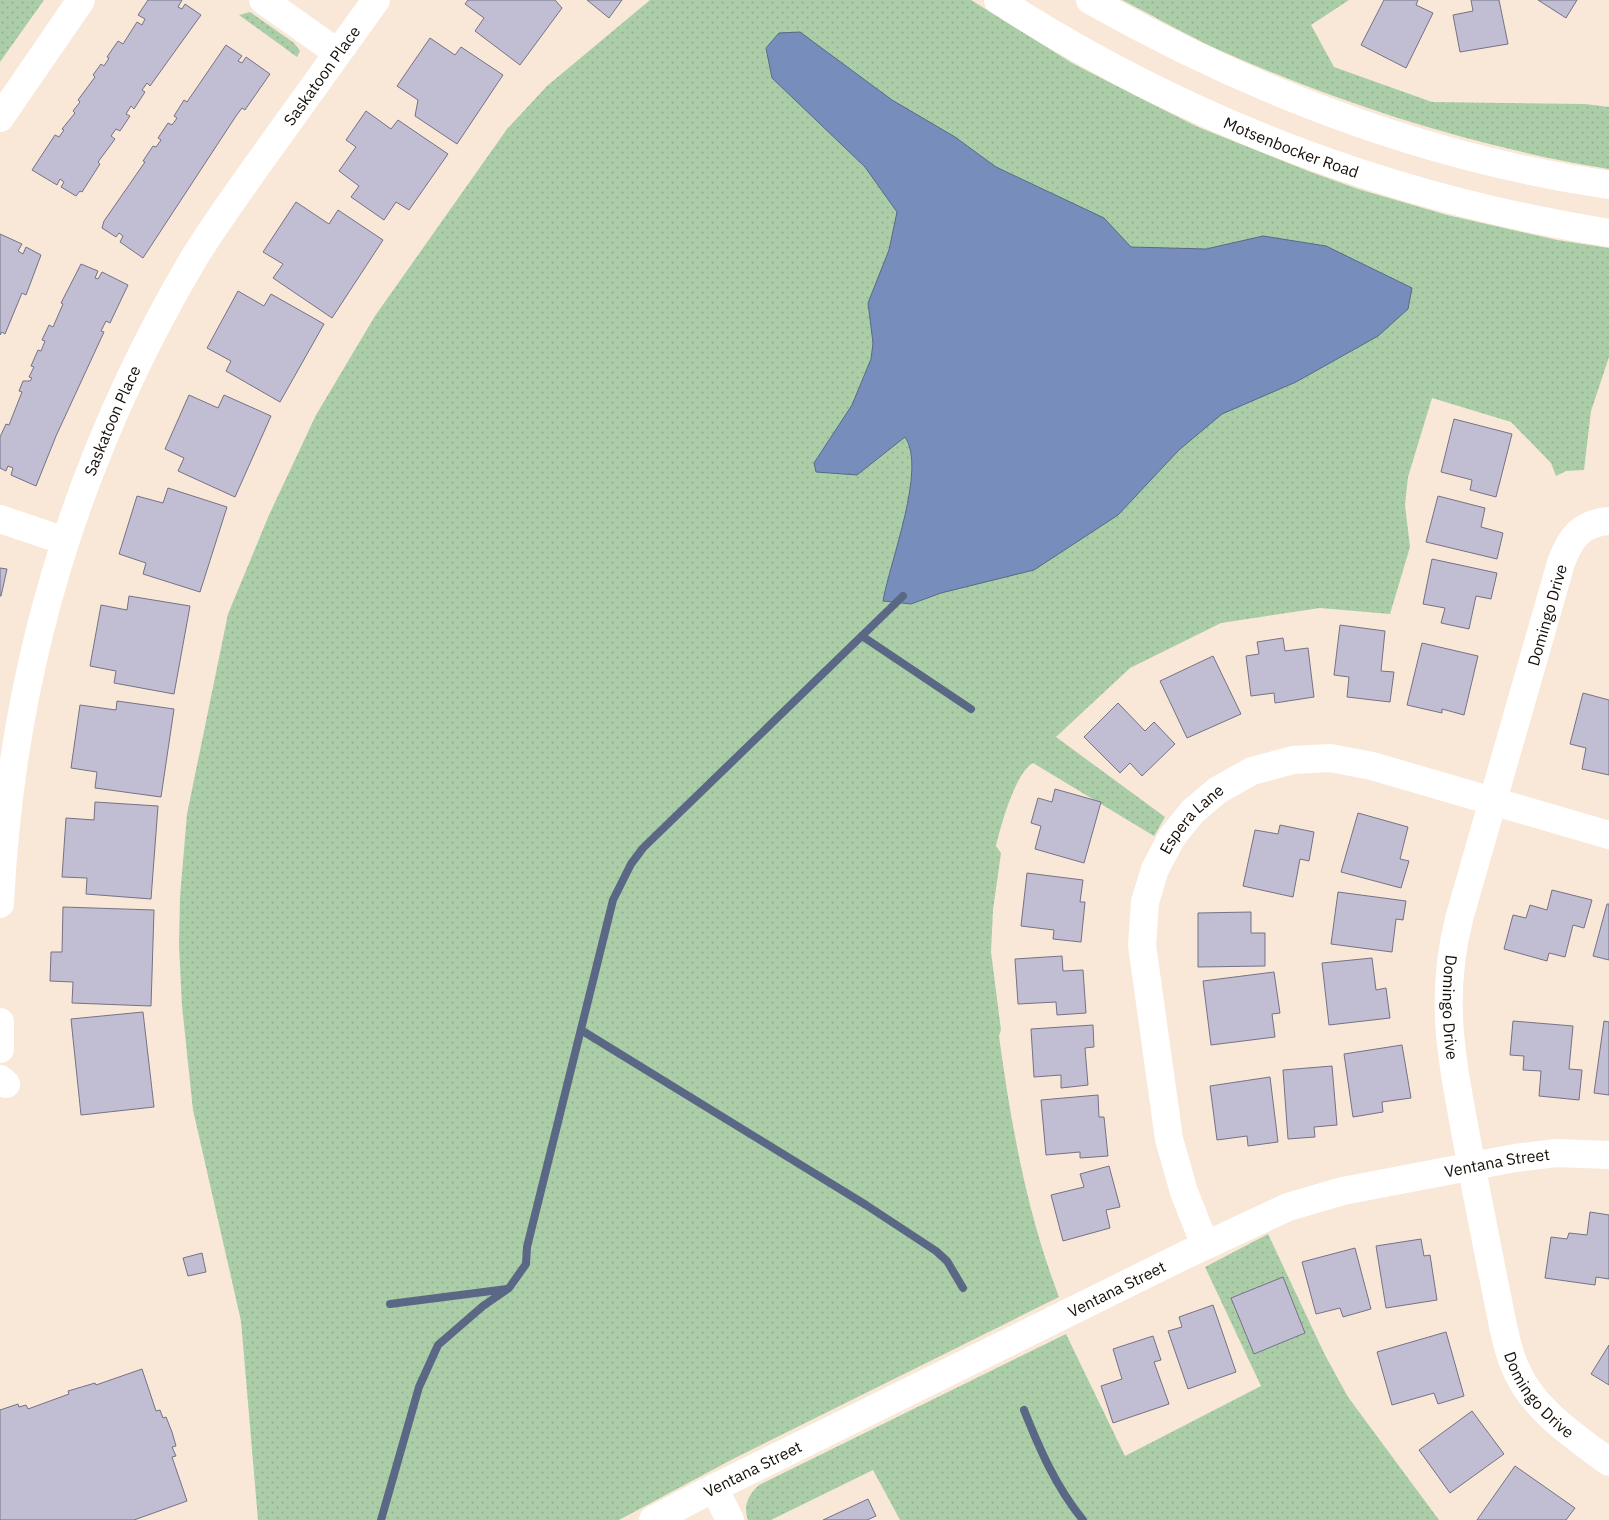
<svg xmlns="http://www.w3.org/2000/svg" width="1609" height="1520" viewBox="0 0 1609 1520" font-family="'IBM Plex Sans',sans-serif">
<style>
.grass{fill:url(#grass-dots)}
.water{fill:#778ebc;stroke:#5a6886}
.lines{fill:none;stroke-linecap:round;stroke-linejoin:round}
.stream{stroke:#5a6886;stroke-width:8}
.building{fill:#c1bed3;stroke:#757286}
.minor{stroke:#fff;stroke-width:28}
.tertiary{stroke:#fff;stroke-width:28}
.secondary{stroke:#fff;stroke-width:28}
.labels{text-anchor:middle;dominant-baseline:central;stroke-width:4;stroke-linejoin:round;paint-order:stroke}
.street-label{font-size:16px;fill:#150f09;stroke:#fff}
</style>
<defs>
<pattern id="grass-dots" width="8" height="8" patternUnits="userSpaceOnUse" patternTransform="scale(1.25)"><rect width="8" height="8" fill="#abcea9"/><path d="M2 2h.1M6 6h.1" fill="none" stroke="#92b090" stroke-width="1.8" stroke-linecap="round"/></pattern>
</defs>
<rect width="100%" height="100%" fill="#f9e8d7"/>
<!-- grass -->
<g class="grass">
<path d="M 0,0 L 44,0 L 0,62 Z"/>
<path d="M 650,0 L 971,0 L 1072,63 L 1136,96 L 1198,127 L 1308,171 L 1358,189 L 1447,215 L 1557,240 L 1609,248 L 1609,357 L 1591,411 L 1584,470 L 1566,471 L 1556,476 L 1551,463 L 1511,422 L 1432,398 L 1408,477 L 1405,505 L 1410,547 L 1390,614 L 1320,608 L 1221,623 L 1130,668 L 1056,737 L 1165,817 L 1154,836 L 1033,763 C 1015,773 1001,826 996,846 L 1001,853 L 993,910 L 991,952 L 1001,1030 L 999,1036 C 1011,1125 1027,1213 1059,1297 L 731,1460 L 619,1520 L 258,1520 L 241,1321 L 193,1110 L 182,1006 L 179,945 L 180,897 L 187,814 L 228,614 L 269,515 L 316,415 L 375,316 L 507,129 L 547,86 Z"/>
<path d="M 1122,0 L 1349,0 L 1311,25 L 1334,67 L 1432,102 L 1585,104 L 1609,107 L 1609,169 C 1474,147 1344,105 1219,50 C 1186,35 1154,16 1122,0 Z"/>
<path d="M 250,12 L 294,43 L 300,51 L 297,57 L 239,15 Z"/>
<path d="M 1268,1234 L 1325,1355 L 1348,1397 L 1439,1520 L 900,1520 L 873,1470 L 771,1520 L 748,1520 C 743,1506 748,1495 759,1485 L 1066,1334 L 1125,1456 L 1261,1386 L 1205,1267 Z"/>
</g>
<!-- water -->
<path class="water" d="M 800,32 L 892,100 L 955,137 L 996,167 L 1104,218 L 1131,247 L 1206,249 L 1263,236 L 1326,246 L 1412,288 L 1408,309 L 1378,336 L 1296,382 L 1222,414 L 1179,450 L 1118,515 L 1034,570 L 941,593 L 911,604 L 883,601 C 890,561 927,468 905,437 L 857,475 L 816,472 L 814,463 L 852,405 L 871,359 L 873,343 L 868,303 L 889,250 L 897,212 L 865,167 L 772,78 L 766,48 L 779,33 Z"/>
<g class="lines">
<!-- stream -->
<g class="stream">
<path d="M 862,636 L 971,709"/>
<path d="M 581,1030 L 866,1205 L 936,1251 L 947,1261 L 963,1288"/>
<path d="M 390,1304 L 507,1289"/>
<path d="M 1024,1410 C 1040,1450 1056,1487 1083,1520"/>
<path d="M 381,1520 L 419,1387 L 438,1345 L 483,1306 L 509,1288 L 526,1264 L 527,1247 L 613,900 L 631,864 L 643,848 L 903,596"/>
</g>
</g>
<!-- building -->
<g class="building">
<path d="M 148,0 L 182,0 L 178,7 L 182,9 L 185,4 L 201,15 L 150,86 L 147,83 L 142,90 L 145,92 L 134,109 L 131,106 L 126,114 L 130,116 L 120,131 L 116,129 L 111,136 L 115,139 L 98,162 L 100,164 L 82,192 L 80,191 L 76,196 L 61,187 L 64,182 L 60,179 L 57,185 L 32,170 L 55,135 L 59,137 L 64,130 L 62,129 L 75,113 L 73,111 L 80,102 L 78,100 L 95,77 L 93,75 L 101,64 L 104,66 L 109,58 L 107,57 L 118,41 L 123,44 L 137,22 L 142,25 L 145,19 L 138,15 Z"/>
<path d="M 468,0 L 555,0 L 562,8 L 520,65 L 475,31 L 484,18 L 465,4 Z"/>
<path d="M 587,0 L 622,0 L 609,18 Z"/>
<path d="M 1384,0 L 1418,0 L 1416,5 L 1433,13 L 1406,68 L 1361,45 Z"/>
<path d="M 1471,0 L 1499,0 L 1508,44 L 1460,52 L 1453,15 L 1473,11 Z"/>
<path d="M 1538,0 L 1577,0 L 1566,18 Z"/>
<path d="M 430,38 L 455,55 L 461,47 L 503,75 L 457,144 L 415,116 L 418,100 L 397,86 Z"/>
<path d="M 226,45 L 242,56 L 238,61 L 242,63 L 246,57 L 270,74 L 247,107 L 245,110 L 242,108 L 236,116 L 143,258 L 120,242 L 123,236 L 119,233 L 116,237 L 102,228 L 104,221 L 145,162 L 143,161 L 153,146 L 156,147 L 161,140 L 158,138 L 168,123 L 172,125 L 177,118 L 174,116 L 184,100 L 187,102 Z"/>
<path d="M 366,111 L 391,129 L 398,120 L 448,154 L 409,210 L 396,202 L 384,220 L 351,197 L 359,186 L 339,171 L 356,147 L 346,140 Z"/>
<path d="M 296,202 L 329,224 L 338,210 L 383,240 L 332,318 L 273,278 L 283,264 L 263,252 Z"/>
<path d="M 0,234 L 22,244 L 18,251 L 23,254 L 26,247 L 41,255 L 26,295 L 22,293 L 5,334 L 2,332 L 0,335 Z"/>
<path d="M 81,264 L 98,271 L 95,278 L 98,279 L 102,272 L 128,285 L 110,323 L 106,321 L 101,331 L 104,332 L 56,436 L 36,486 L 11,475 L 13,468 L 8,466 L 6,471 L 0,468 L 0,437 L 6,424 L 9,425 L 22,392 L 19,391 L 23,381 L 30,381 L 32,378 L 29,377 L 34,367 L 31,366 L 38,350 L 41,351 L 45,341 L 42,340 L 49,325 L 53,327 L 63,304 L 61,303 Z"/>
<path d="M 238,291 L 264,306 L 271,294 L 324,324 L 280,402 L 226,371 L 231,361 L 207,348 Z"/>
<path d="M 189,395 L 218,408 L 224,395 L 271,416 L 235,497 L 178,471 L 184,458 L 165,449 Z"/>
<path d="M 1454,419 L 1512,434 L 1496,497 L 1470,490 L 1472,480 L 1441,472 Z"/>
<path d="M 168,488 L 227,507 L 200,592 L 143,574 L 146,563 L 119,554 L 137,496 L 163,503 Z"/>
<path d="M 1438,496 L 1485,508 L 1481,527 L 1503,533 L 1497,559 L 1426,542 Z"/>
<path d="M 1432,559 L 1497,573 L 1491,599 L 1476,596 L 1469,629 L 1441,623 L 1445,608 L 1423,604 Z"/>
<path d="M 0,568 L 7,569 L 1,596 L 0,596 Z"/>
<path d="M 129,596 L 190,606 L 174,694 L 114,683 L 116,671 L 90,666 L 101,605 L 127,610 Z"/>
<path d="M 1340,625 L 1385,631 L 1381,671 L 1394,672 L 1390,702 L 1347,697 L 1349,677 L 1334,675 Z"/>
<path d="M 1283,638 L 1285,651 L 1308,648 L 1314,697 L 1275,703 L 1274,693 L 1251,696 L 1246,656 L 1259,654 L 1257,642 Z"/>
<path d="M 1422,643 L 1478,656 L 1464,715 L 1442,709 L 1442,713 L 1407,705 Z"/>
<path d="M 1213,656 L 1241,714 L 1187,738 L 1160,681 Z"/>
<path d="M 1583,693 L 1609,700 L 1609,775 L 1582,769 L 1586,748 L 1570,744 Z"/>
<path d="M 117,701 L 174,709 L 161,797 L 95,788 L 97,772 L 71,768 L 80,705 L 116,710 Z"/>
<path d="M 1118,703 L 1145,731 L 1154,722 L 1175,744 L 1142,776 L 1130,763 L 1120,773 L 1084,737 Z"/>
<path d="M 1055,789 L 1101,802 L 1084,863 L 1035,849 L 1041,826 L 1031,823 L 1038,798 L 1052,802 Z"/>
<path d="M 95,802 L 158,806 L 151,899 L 86,894 L 87,878 L 62,877 L 66,818 L 94,820 Z"/>
<path d="M 1358,813 L 1408,827 L 1400,859 L 1409,861 L 1401,888 L 1341,872 Z"/>
<path d="M 1280,825 L 1314,832 L 1309,861 L 1300,859 L 1293,897 L 1243,886 L 1255,830 L 1278,834 Z"/>
<path d="M 1027,873 L 1083,880 L 1080,902 L 1085,902 L 1081,942 L 1053,939 L 1054,930 L 1021,926 Z"/>
<path d="M 1552,890 L 1592,900 L 1584,928 L 1573,925 L 1565,957 L 1549,953 L 1547,961 L 1504,949 L 1513,915 L 1526,918 L 1530,905 L 1547,910 Z"/>
<path d="M 1338,892 L 1406,901 L 1403,920 L 1396,919 L 1392,952 L 1331,944 Z"/>
<path d="M 1607,904 L 1609,904 L 1609,960 L 1593,956 Z"/>
<path d="M 63,907 L 154,910 L 151,1006 L 72,1003 L 73,982 L 50,981 L 51,952 L 62,952 Z"/>
<path d="M 1251,912 L 1251,933 L 1265,933 L 1265,966 L 1198,967 L 1198,913 Z"/>
<path d="M 1062,956 L 1063,971 L 1083,970 L 1086,1013 L 1057,1015 L 1056,1002 L 1018,1004 L 1015,959 Z"/>
<path d="M 1372,958 L 1376,990 L 1386,988 L 1390,1018 L 1329,1025 L 1322,963 Z"/>
<path d="M 1274,972 L 1280,1013 L 1272,1014 L 1275,1037 L 1211,1045 L 1203,981 Z"/>
<path d="M 143,1012 L 154,1107 L 81,1115 L 71,1019 Z"/>
<path d="M 1513,1021 L 1573,1026 L 1569,1069 L 1582,1070 L 1579,1100 L 1539,1096 L 1541,1071 L 1523,1070 L 1524,1056 L 1510,1055 Z"/>
<path d="M 1604,1021 L 1609,1022 L 1609,1095 L 1594,1093 Z"/>
<path d="M 1093,1025 L 1094,1047 L 1085,1048 L 1088,1085 L 1061,1088 L 1061,1075 L 1034,1077 L 1031,1029 Z"/>
<path d="M 1402,1045 L 1411,1098 L 1382,1102 L 1383,1112 L 1353,1117 L 1344,1054 Z"/>
<path d="M 1332,1066 L 1337,1125 L 1314,1127 L 1315,1137 L 1288,1139 L 1283,1070 Z"/>
<path d="M 1270,1077 L 1278,1142 L 1248,1146 L 1247,1136 L 1217,1140 L 1210,1086 Z"/>
<path d="M 1098,1095 L 1099,1117 L 1104,1117 L 1108,1156 L 1080,1158 L 1080,1152 L 1046,1155 L 1041,1100 Z"/>
<path d="M 1109,1166 L 1120,1207 L 1106,1210 L 1110,1228 L 1063,1241 L 1051,1195 L 1084,1187 L 1080,1174 Z"/>
<path d="M 1590,1212 L 1609,1215 L 1609,1279 L 1596,1277 L 1595,1285 L 1545,1278 L 1551,1237 L 1567,1239 L 1569,1233 L 1587,1235 Z"/>
<path d="M 1421,1239 L 1424,1256 L 1430,1255 L 1437,1300 L 1386,1308 L 1376,1246 Z"/>
<path d="M 1355,1248 L 1371,1309 L 1343,1317 L 1340,1308 L 1316,1314 L 1302,1262 Z"/>
<path d="M 202,1253 L 206,1272 L 188,1276 L 183,1258 Z"/>
<path d="M 1283,1277 L 1305,1333 L 1254,1354 L 1231,1298 Z"/>
<path d="M 1213,1305 L 1236,1372 L 1188,1389 L 1168,1331 L 1182,1327 L 1179,1317 Z"/>
<path d="M 1446,1332 L 1464,1396 L 1438,1404 L 1434,1393 L 1392,1405 L 1377,1352 Z"/>
<path d="M 1153,1336 L 1161,1360 L 1154,1362 L 1169,1404 L 1113,1423 L 1101,1386 L 1122,1379 L 1113,1349 Z"/>
<path d="M 1609,1345 L 1609,1385 L 1591,1374 Z"/>
<path d="M 142,1369 L 156,1411 L 160,1410 L 163,1418 L 166,1417 L 172,1432 L 176,1446 L 172,1447 L 176,1456 L 172,1457 L 187,1501 L 134,1520 L 0,1520 L 0,1410 L 18,1404 L 19,1407 L 26,1405 L 28,1409 L 69,1394 L 68,1391 L 95,1383 L 96,1385 Z"/>
<path d="M 1472,1411 L 1504,1454 L 1450,1493 L 1419,1450 Z"/>
<path d="M 1515,1466 L 1575,1508 L 1566,1520 L 1477,1520 Z"/>
<path d="M 868,1499 L 876,1516 L 867,1520 L 823,1520 Z"/>
</g>
<g class="lines">
<!-- minor -->
<g class="minor">
<path d="M 263,0 L 338,53"/>
<path d="M 0,519 L 65,541"/>
<path id="s1" d="M 1609,521 C 1581,523 1570,538 1561,563 L 1459,919 C 1438,1003 1453,1064 1468,1147 C 1479,1207 1491,1266 1503,1326 C 1506,1339 1509,1354 1515,1367 C 1532,1409 1574,1436 1609,1462"/>
<path id="s2" d="M 0,904 C 11,673 76,457 194,258 C 213,227 235,197 256,167 C 296,111 336,56 376,0"/>
<path d="M 0,1022 L 0,1049"/>
<path d="M 0,1079 L 6,1084"/>
<path id="s3" d="M 1205,1245 L 1184,1192 L 1169,1139 L 1142,945 L 1145,902 L 1155,869 L 1172,837 L 1193,811 L 1218,790 L 1252,771 L 1293,760 L 1330,758 L 1372,766 L 1609,835"/>
<path d="M 714,1488 L 730,1520"/>
<path id="s4" d="M 653,1520 L 714,1488 L 1183,1256 L 1288,1207 L 1343,1191 L 1515,1158 L 1556,1153 L 1609,1155"/>
</g>
<!-- tertiary -->
<path class="tertiary" d="M 0,118 L 81,0"/>
<!-- secondary -->
<g class="secondary">
<path id="s5" d="M 998,0 C 1186,121 1389,198 1609,233"/>
<path d="M 1090,0 C 1251,91 1425,158 1609,185"/>
</g>
</g>
<g class="labels">
<!-- street labels -->
<g class="street-label">
<text stroke="none"><textPath href="#s2" startOffset="904">Saskatoon Place</textPath></text>
<text stroke="none"><textPath href="#s5" startOffset="329">Motsenbocker Road</textPath></text>
<text stroke="none"><textPath href="#s2" startOffset="499">Saskatoon Place</textPath></text>
<text transform="translate(1547 615) rotate(-74)">Domingo Drive</text>
<text stroke="none"><textPath href="#s3" startOffset="448">Espera Lane</textPath></text>
<text stroke="none"><textPath href="#s1" startOffset="528">Domingo Drive</textPath></text>
<text stroke="none"><textPath href="#s4" startOffset="922">Ventana Street</textPath></text>
<text stroke="none"><textPath href="#s4" startOffset="518">Ventana Street</textPath></text>
<text stroke="none"><textPath href="#s1" startOffset="931">Domingo Drive</textPath></text>
<text stroke="none"><textPath href="#s4" startOffset="112">Ventana Street</textPath></text>
</g>
</g>
</svg>
